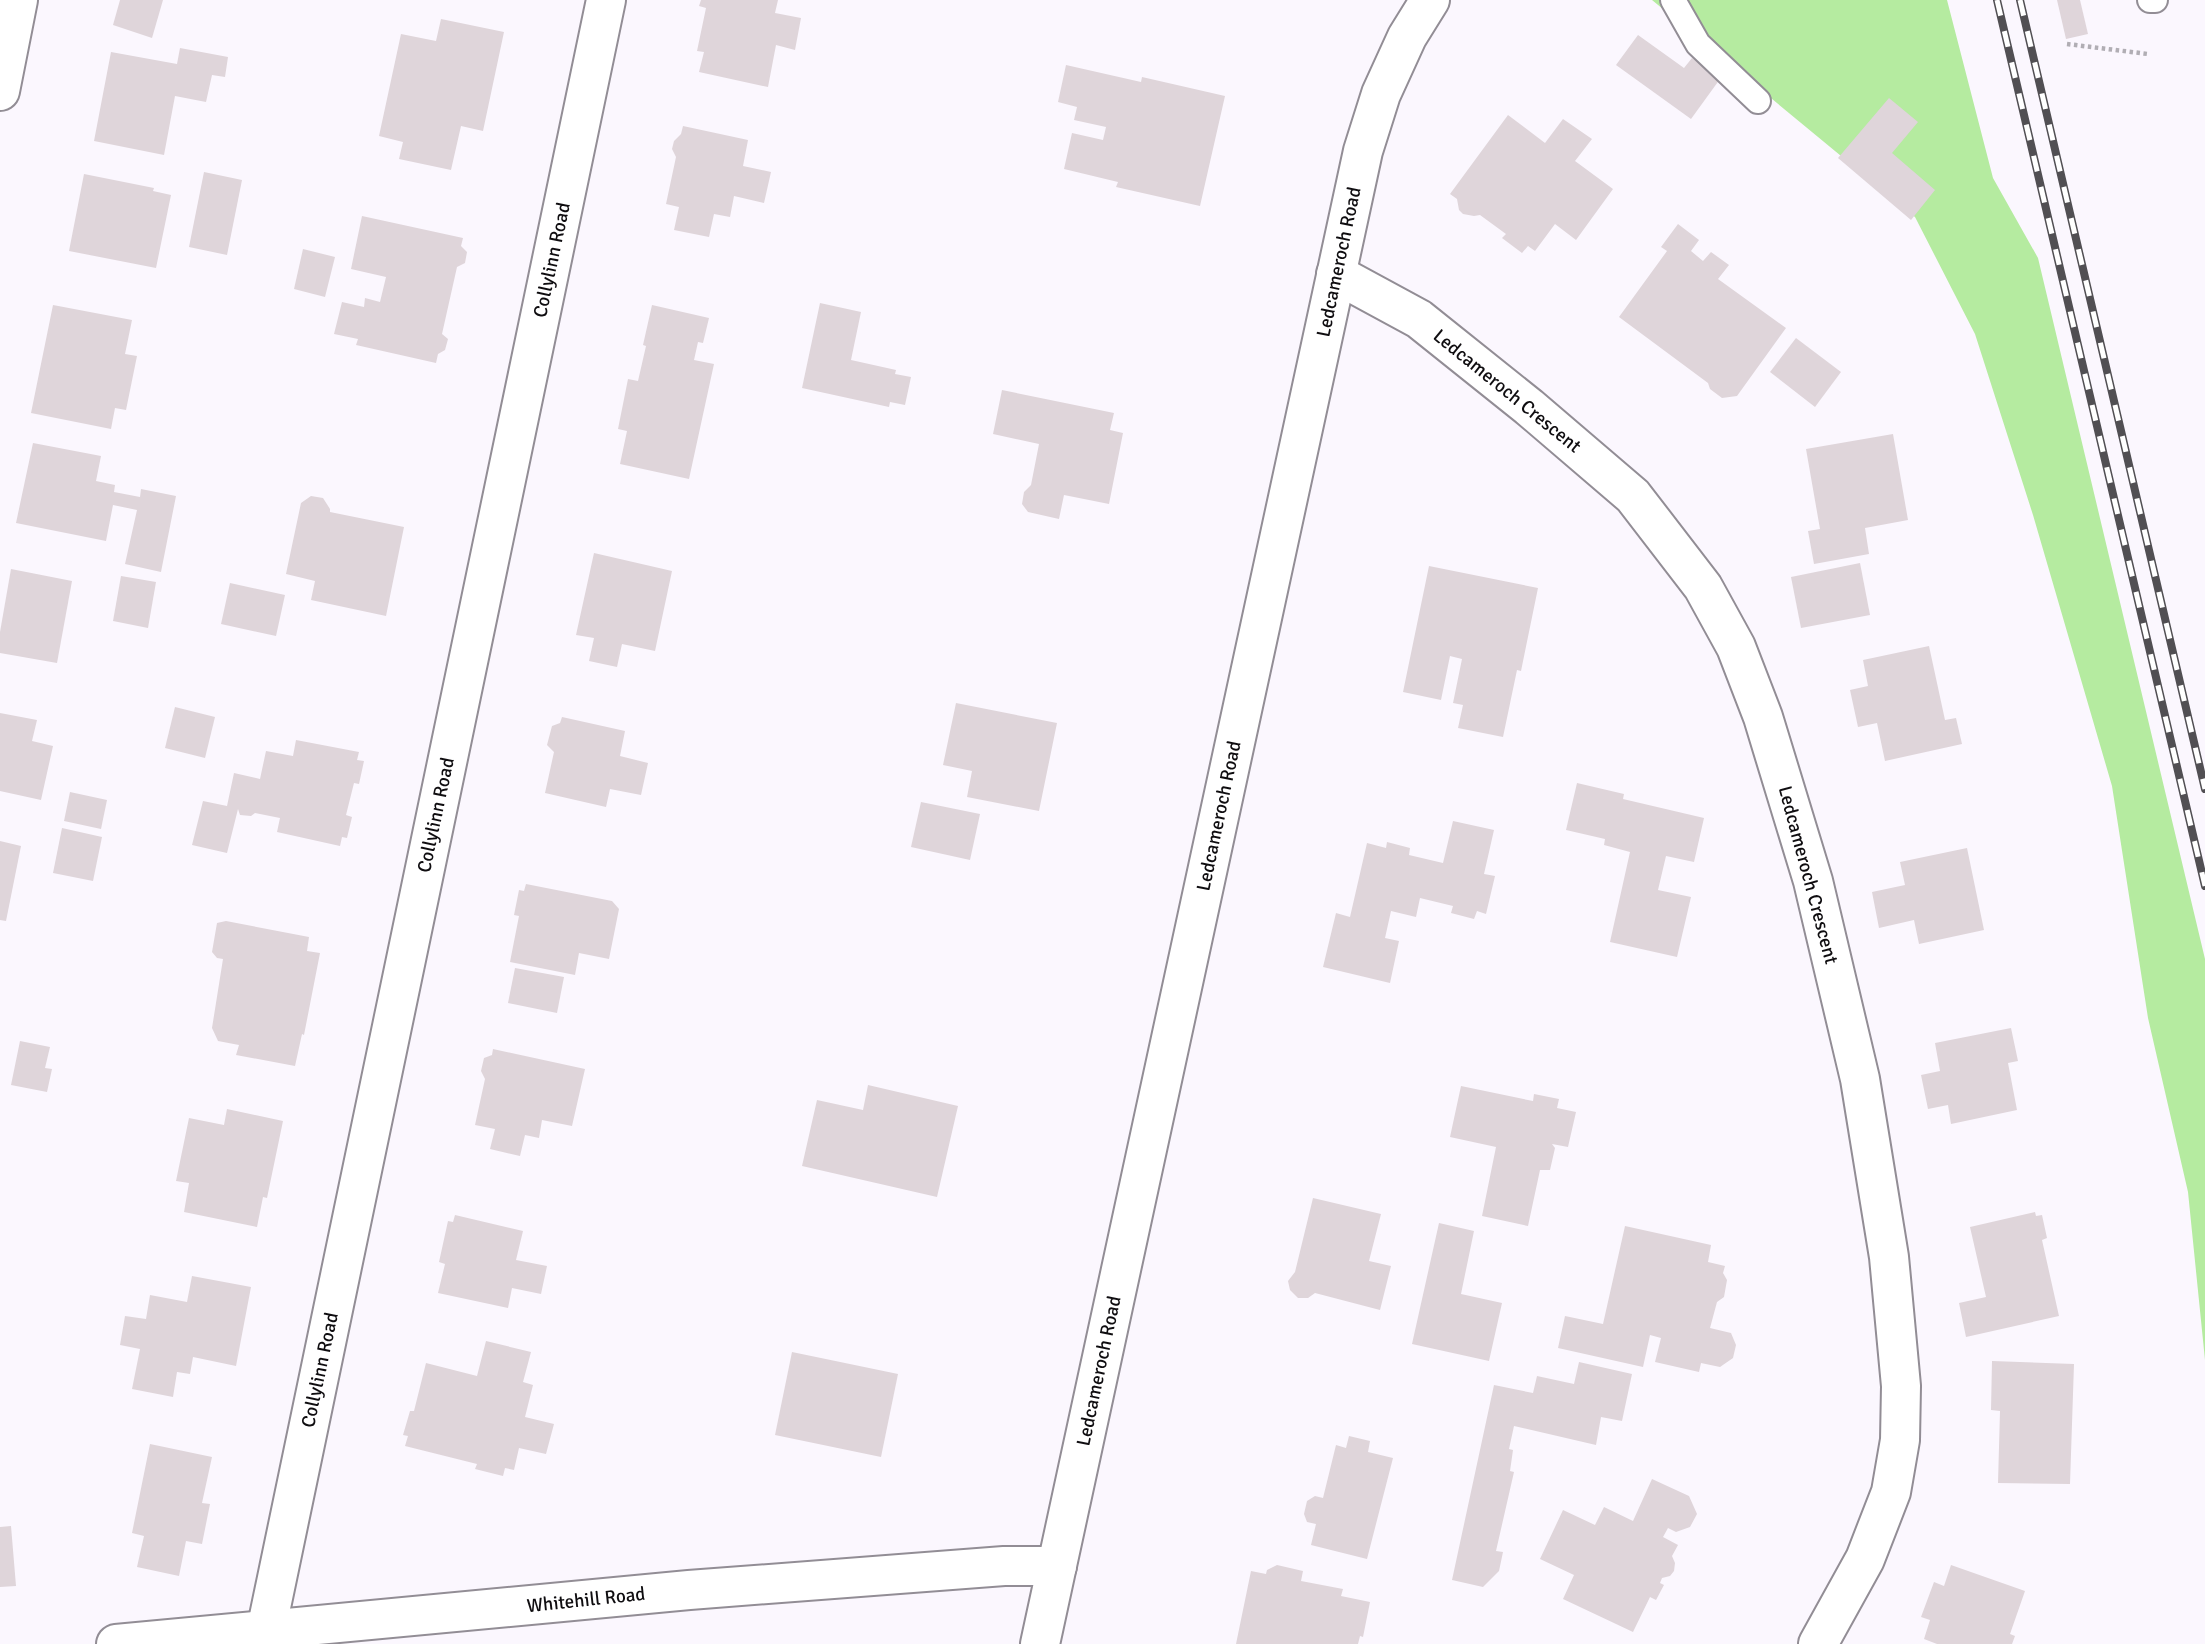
<svg xmlns="http://www.w3.org/2000/svg" width="2205" height="1644" viewBox="0 0 2205 1644" font-family="Signika,sans-serif">
<style>
.green{fill:#b5eba0}
.building{fill:#dfd5da}
.lines{fill:none;stroke-linecap:round;stroke-linejoin:round}
.service-casing{stroke:#928d95;stroke-width:28}
.minor-casing{stroke:#928d95;stroke-width:42}
.path{stroke:#b1aeb4;stroke-width:4.5;stroke-dasharray:3.5 3.5;stroke-linecap:butt}
.service{stroke:#fff;stroke-width:24}
.minor{stroke:#fff;stroke-width:38}
.rail-casing{stroke:#514f53;stroke-width:8}
.rail{stroke:#fff;stroke-width:5;stroke-dasharray:16;stroke-linecap:butt}
.labels{text-anchor:middle;dominant-baseline:central;stroke-width:5;stroke-linejoin:round;paint-order:stroke}
.street-label{font-size:19px;fill:#0f0d10;stroke:#fff}
</style>
<rect width="100%" height="100%" fill="#fbf7fe"/>
<!-- green -->
<path class="green" d="M 1652,0 L 1947,0 L 1993,178 L 2038,258 L 2205,959 L 2205,1360 L 2188,1192 L 2148,1018 L 2112,786 L 2033,515 L 1975,334 L 1915,217 Z"/>
<!-- building -->
<g class="building">
<path d="M 120,0 L 163,0 L 152,38 L 113,25 Z"/>
<path d="M 701,0 L 778,0 L 775,13 L 801,18 L 795,50 L 776,45 L 768,87 L 699,72 L 704,52 L 697,51 L 706,8 L 699,6 Z"/>
<path d="M 2057,0 L 2080,0 L 2088,34 L 2066,39 Z"/>
<path d="M 441,19 L 504,32 L 483,131 L 461,126 L 451,170 L 399,159 L 403,142 L 379,136 L 401,34 L 436,41 Z"/>
<path d="M 1638,35 L 1684,68 L 1692,58 L 1720,79 L 1691,119 L 1616,65 Z"/>
<path d="M 180,48 L 228,57 L 225,77 L 212,75 L 206,102 L 175,96 L 164,155 L 94,141 L 111,52 L 177,64 Z"/>
<path d="M 1066,65 L 1141,82 L 1142,77 L 1225,96 L 1200,206 L 1116,187 L 1118,182 L 1064,169 L 1072,133 L 1103,140 L 1106,127 L 1074,120 L 1077,107 L 1058,102 Z"/>
<path d="M 1889,98 L 1918,122 L 1892,153 L 1935,190 L 1911,220 L 1838,158 Z"/>
<path d="M 1508,115 L 1545,143 L 1563,119 L 1592,139 L 1575,161 L 1613,189 L 1576,240 L 1555,224 L 1535,251 L 1528,246 L 1522,253 L 1502,238 L 1506,234 L 1480,215 L 1474,216 L 1463,214 L 1459,210 L 1457,199 L 1450,194 Z"/>
<path d="M 683,126 L 748,140 L 743,166 L 771,172 L 764,203 L 734,196 L 730,217 L 714,214 L 709,237 L 674,230 L 679,207 L 666,204 L 676,157 L 672,149 L 674,141 L 681,134 Z"/>
<path d="M 204,172 L 242,180 L 227,255 L 189,247 Z"/>
<path d="M 84,174 L 154,188 L 153,191 L 171,195 L 156,268 L 69,251 Z"/>
<path d="M 362,216 L 463,238 L 461,246 L 467,252 L 465,263 L 457,267 L 442,334 L 448,339 L 445,350 L 438,354 L 436,363 L 356,345 L 358,339 L 334,334 L 342,302 L 364,307 L 365,298 L 380,302 L 386,277 L 351,269 Z"/>
<path d="M 1678,224 L 1699,240 L 1691,251 L 1703,261 L 1711,252 L 1729,265 L 1718,279 L 1786,328 L 1737,396 L 1722,398 L 1710,389 L 1708,383 L 1619,317 L 1667,251 L 1661,247 Z"/>
<path d="M 303,249 L 335,257 L 325,297 L 294,289 Z"/>
<path d="M 820,303 L 861,312 L 851,360 L 896,370 L 895,374 L 911,377 L 905,405 L 890,402 L 889,407 L 802,388 Z"/>
<path d="M 53,305 L 132,320 L 125,354 L 137,356 L 126,410 L 115,408 L 111,429 L 31,413 Z"/>
<path d="M 652,305 L 709,318 L 703,343 L 698,342 L 694,360 L 714,364 L 689,479 L 620,464 L 627,431 L 618,429 L 628,379 L 638,381 L 646,346 L 643,345 Z"/>
<path d="M 1796,338 L 1841,372 L 1815,407 L 1770,372 Z"/>
<path d="M 1002,390 L 1114,413 L 1110,430 L 1123,433 L 1109,504 L 1064,495 L 1059,519 L 1028,512 L 1022,504 L 1024,492 L 1031,485 L 1039,444 L 993,434 Z"/>
<path d="M 1893,434 L 1908,520 L 1865,528 L 1869,554 L 1814,564 L 1808,531 L 1820,529 L 1806,449 Z"/>
<path d="M 33,443 L 101,456 L 96,481 L 115,485 L 114,492 L 140,497 L 141,489 L 176,496 L 161,572 L 125,564 L 137,510 L 113,505 L 106,541 L 16,523 Z"/>
<path d="M 311,496 L 323,498 L 330,509 L 330,512 L 404,527 L 386,616 L 311,600 L 315,581 L 286,574 L 301,503 Z"/>
<path d="M 594,553 L 672,571 L 655,651 L 622,644 L 617,667 L 589,661 L 594,638 L 576,635 Z"/>
<path d="M 1860,563 L 1870,615 L 1801,628 L 1791,577 Z"/>
<path d="M 1429,566 L 1538,588 L 1521,671 L 1517,670 L 1503,737 L 1458,728 L 1463,705 L 1453,703 L 1462,659 L 1450,656 L 1441,700 L 1403,692 Z"/>
<path d="M 11,569 L 72,581 L 57,663 L 0,653 L 0,632 Z"/>
<path d="M 121,576 L 156,582 L 148,628 L 113,621 Z"/>
<path d="M 230,583 L 285,595 L 276,636 L 221,624 Z"/>
<path d="M 1929,646 L 1945,720 L 1956,718 L 1962,744 L 1885,761 L 1877,723 L 1858,727 L 1850,690 L 1868,686 L 1863,660 Z"/>
<path d="M 956,703 L 1057,723 L 1039,811 L 967,797 L 972,771 L 943,765 Z"/>
<path d="M 175,707 L 215,717 L 205,758 L 165,748 Z"/>
<path d="M 0,713 L 37,720 L 32,741 L 53,746 L 41,800 L 0,791 Z"/>
<path d="M 562,717 L 625,731 L 620,756 L 648,763 L 641,795 L 610,789 L 606,807 L 545,793 L 554,752 L 547,745 L 552,726 L 560,723 Z"/>
<path d="M 296,740 L 359,752 L 357,760 L 364,761 L 359,784 L 354,783 L 346,815 L 352,817 L 347,838 L 342,837 L 340,846 L 277,832 L 280,818 L 255,813 L 251,816 L 240,815 L 238,809 L 227,853 L 192,845 L 203,801 L 227,806 L 234,773 L 260,779 L 266,751 L 293,756 Z"/>
<path d="M 1577,783 L 1624,794 L 1623,799 L 1704,818 L 1694,862 L 1666,856 L 1658,890 L 1691,897 L 1677,957 L 1610,942 L 1630,852 L 1604,845 L 1605,839 L 1566,830 Z"/>
<path d="M 70,792 L 107,800 L 101,829 L 64,821 Z"/>
<path d="M 921,802 L 980,814 L 970,860 L 911,847 Z"/>
<path d="M 1453,821 L 1494,830 L 1484,874 L 1495,876 L 1486,914 L 1477,911 L 1474,919 L 1451,913 L 1453,906 L 1420,898 L 1416,917 L 1391,911 L 1385,938 L 1399,941 L 1390,983 L 1323,967 L 1336,913 L 1350,917 L 1367,843 L 1386,848 L 1387,842 L 1410,848 L 1409,855 L 1443,863 Z"/>
<path d="M 62,828 L 102,837 L 93,881 L 53,873 Z"/>
<path d="M 0,841 L 21,846 L 6,921 L 0,920 Z"/>
<path d="M 1967,848 L 1984,930 L 1919,944 L 1914,920 L 1879,928 L 1872,892 L 1905,885 L 1900,862 Z"/>
<path d="M 526,884 L 612,901 L 619,909 L 609,959 L 579,953 L 575,975 L 510,962 L 519,916 L 514,915 L 519,890 L 524,891 Z"/>
<path d="M 226,921 L 309,937 L 307,951 L 320,953 L 304,1035 L 302,1034 L 295,1066 L 236,1055 L 239,1045 L 218,1041 L 212,1028 L 223,959 L 217,958 L 212,952 L 217,923 Z"/>
<path d="M 515,968 L 564,977 L 557,1013 L 508,1003 Z"/>
<path d="M 2011,1028 L 2018,1061 L 2008,1063 L 2017,1110 L 1951,1124 L 1948,1105 L 1928,1109 L 1921,1075 L 1940,1071 L 1935,1043 Z"/>
<path d="M 20,1041 L 50,1047 L 45,1068 L 52,1069 L 47,1092 L 11,1085 Z"/>
<path d="M 493,1049 L 585,1069 L 572,1126 L 542,1120 L 539,1138 L 525,1135 L 520,1156 L 490,1149 L 495,1129 L 475,1125 L 485,1079 L 481,1071 L 484,1058 L 492,1055 Z"/>
<path d="M 868,1085 L 958,1106 L 937,1197 L 802,1166 L 817,1100 L 863,1110 Z"/>
<path d="M 1461,1086 L 1533,1101 L 1534,1094 L 1559,1099 L 1557,1108 L 1576,1112 L 1568,1147 L 1552,1144 L 1555,1148 L 1550,1170 L 1540,1170 L 1528,1226 L 1482,1216 L 1496,1147 L 1450,1137 Z"/>
<path d="M 227,1109 L 283,1121 L 267,1198 L 263,1197 L 257,1227 L 184,1212 L 189,1183 L 176,1181 L 189,1118 L 224,1125 Z"/>
<path d="M 1313,1198 L 1381,1214 L 1369,1261 L 1391,1266 L 1380,1310 L 1315,1293 L 1308,1298 L 1298,1298 L 1290,1290 L 1288,1281 L 1295,1272 Z"/>
<path d="M 2035,1212 L 2036,1216 L 2042,1215 L 2047,1238 L 2042,1240 L 2059,1316 L 1966,1337 L 1959,1303 L 1986,1297 L 1970,1227 Z"/>
<path d="M 455,1215 L 523,1231 L 516,1260 L 547,1266 L 541,1294 L 512,1288 L 508,1308 L 438,1293 L 445,1264 L 439,1262 L 448,1221 L 453,1222 Z"/>
<path d="M 1439,1223 L 1474,1231 L 1461,1294 L 1502,1303 L 1489,1361 L 1412,1344 Z"/>
<path d="M 1625,1226 L 1711,1245 L 1708,1262 L 1725,1266 L 1723,1273 L 1727,1280 L 1724,1297 L 1717,1302 L 1710,1328 L 1731,1333 L 1736,1345 L 1733,1358 L 1720,1367 L 1701,1363 L 1699,1372 L 1655,1362 L 1661,1338 L 1650,1335 L 1643,1367 L 1558,1348 L 1565,1316 L 1603,1324 Z"/>
<path d="M 192,1276 L 251,1287 L 236,1366 L 193,1357 L 190,1374 L 177,1372 L 173,1397 L 132,1389 L 140,1349 L 120,1345 L 125,1316 L 146,1319 L 150,1295 L 187,1302 Z"/>
<path d="M 486,1341 L 531,1352 L 523,1382 L 533,1385 L 525,1417 L 554,1424 L 546,1454 L 519,1448 L 514,1470 L 505,1468 L 503,1476 L 475,1469 L 477,1464 L 405,1446 L 408,1436 L 403,1435 L 410,1411 L 414,1411 L 426,1363 L 477,1376 Z"/>
<path d="M 792,1352 L 898,1374 L 881,1457 L 775,1435 Z"/>
<path d="M 1992,1361 L 2074,1364 L 2070,1484 L 1998,1483 L 2000,1411 L 1991,1410 Z"/>
<path d="M 1579,1362 L 1632,1374 L 1622,1421 L 1601,1417 L 1596,1445 L 1514,1426 L 1509,1449 L 1513,1450 L 1510,1471 L 1514,1472 L 1496,1551 L 1503,1552 L 1499,1571 L 1483,1587 L 1452,1580 L 1494,1385 L 1533,1393 L 1537,1376 L 1574,1384 Z"/>
<path d="M 1349,1436 L 1370,1441 L 1368,1452 L 1393,1458 L 1367,1559 L 1311,1545 L 1316,1524 L 1307,1522 L 1304,1514 L 1307,1501 L 1315,1496 L 1323,1498 L 1336,1445 L 1346,1448 Z"/>
<path d="M 150,1444 L 212,1457 L 202,1503 L 210,1504 L 202,1544 L 186,1541 L 179,1576 L 137,1567 L 144,1536 L 132,1533 Z"/>
<path d="M 1652,1479 L 1689,1496 L 1697,1514 L 1690,1527 L 1676,1532 L 1668,1528 L 1663,1537 L 1678,1545 L 1672,1556 L 1675,1563 L 1674,1571 L 1670,1576 L 1662,1578 L 1660,1583 L 1664,1585 L 1656,1600 L 1650,1597 L 1633,1632 L 1563,1599 L 1574,1575 L 1540,1559 L 1563,1510 L 1595,1525 L 1604,1507 L 1633,1521 Z"/>
<path d="M 11,1526 L 16,1586 L 0,1587 L 0,1527 Z"/>
<path d="M 1277,1565 L 1303,1571 L 1301,1581 L 1343,1589 L 1341,1596 L 1370,1602 L 1363,1637 L 1360,1636 L 1358,1644 L 1236,1644 L 1251,1571 L 1266,1574 L 1267,1570 Z"/>
<path d="M 1951,1565 L 2025,1591 L 2010,1634 L 2015,1636 L 2012,1644 L 1937,1644 L 1924,1639 L 1930,1620 L 1921,1617 L 1934,1582 L 1944,1586 Z"/>
</g>
<g class="lines">
<!-- service casing -->
<g class="service-casing">
<g id="service">
<path d="M 1673,0 L 1698,44 L 1758,101"/>
<path d="M 2150,0 L 2155,0"/>
</g>
</g>
<!-- minor casing -->
<g class="minor-casing">
<g id="minor">
<path d="M 0,91 L 18,0"/>
<path d="M 1336,274 L 1419,319 L 1529,407 L 1633,496 L 1703,587 L 1736,647 L 1763,717 L 1813,881 L 1860,1079 L 1889,1257 L 1901,1386 L 1900,1440 L 1891,1492 L 1865,1559 L 1818,1644"/>
<path d="M 266,1631 L 606,0"/>
<path d="M 116,1644 L 689,1590 L 1004,1566 L 1057,1566"/>
<path d="M 1040,1644 L 1363,151 L 1381,94 L 1407,37 L 1430,0"/>
</g>
</g>
<!-- path -->
<path class="path" d="M 2067,44 L 2148,54"/>
<!-- service -->
<use href="#service" class="service"/>
<!-- minor -->
<use href="#minor" class="minor"/>
<!-- rail casing -->
<g class="rail-casing">
<g id="rail">
<path d="M 1997,0 L 2205,886"/>
<path d="M 2020,0 L 2205,789"/>
</g>
</g>
<!-- rail -->
<use href="#rail" class="rail"/>
</g>
<g class="labels">
<!-- street labels -->
<g class="street-label">
<text transform="translate(552 260) rotate(-78)">Collylinn Road</text>
<text transform="translate(1339 262) rotate(-78)">Ledcameroch Road</text>
<text transform="translate(1507 391) rotate(39)">Ledcameroch Crescent</text>
<text transform="translate(436 815) rotate(-78)">Collylinn Road</text>
<text transform="translate(1219 816) rotate(-78)">Ledcameroch Road</text>
<text transform="translate(1808 875) rotate(75)">Ledcameroch Crescent</text>
<text transform="translate(320 1370) rotate(-78)">Collylinn Road</text>
<text transform="translate(1099 1371) rotate(-78)">Ledcameroch Road</text>
<text transform="translate(586 1600) rotate(-6)">Whitehill Road</text>
</g>
</g>
</svg>
